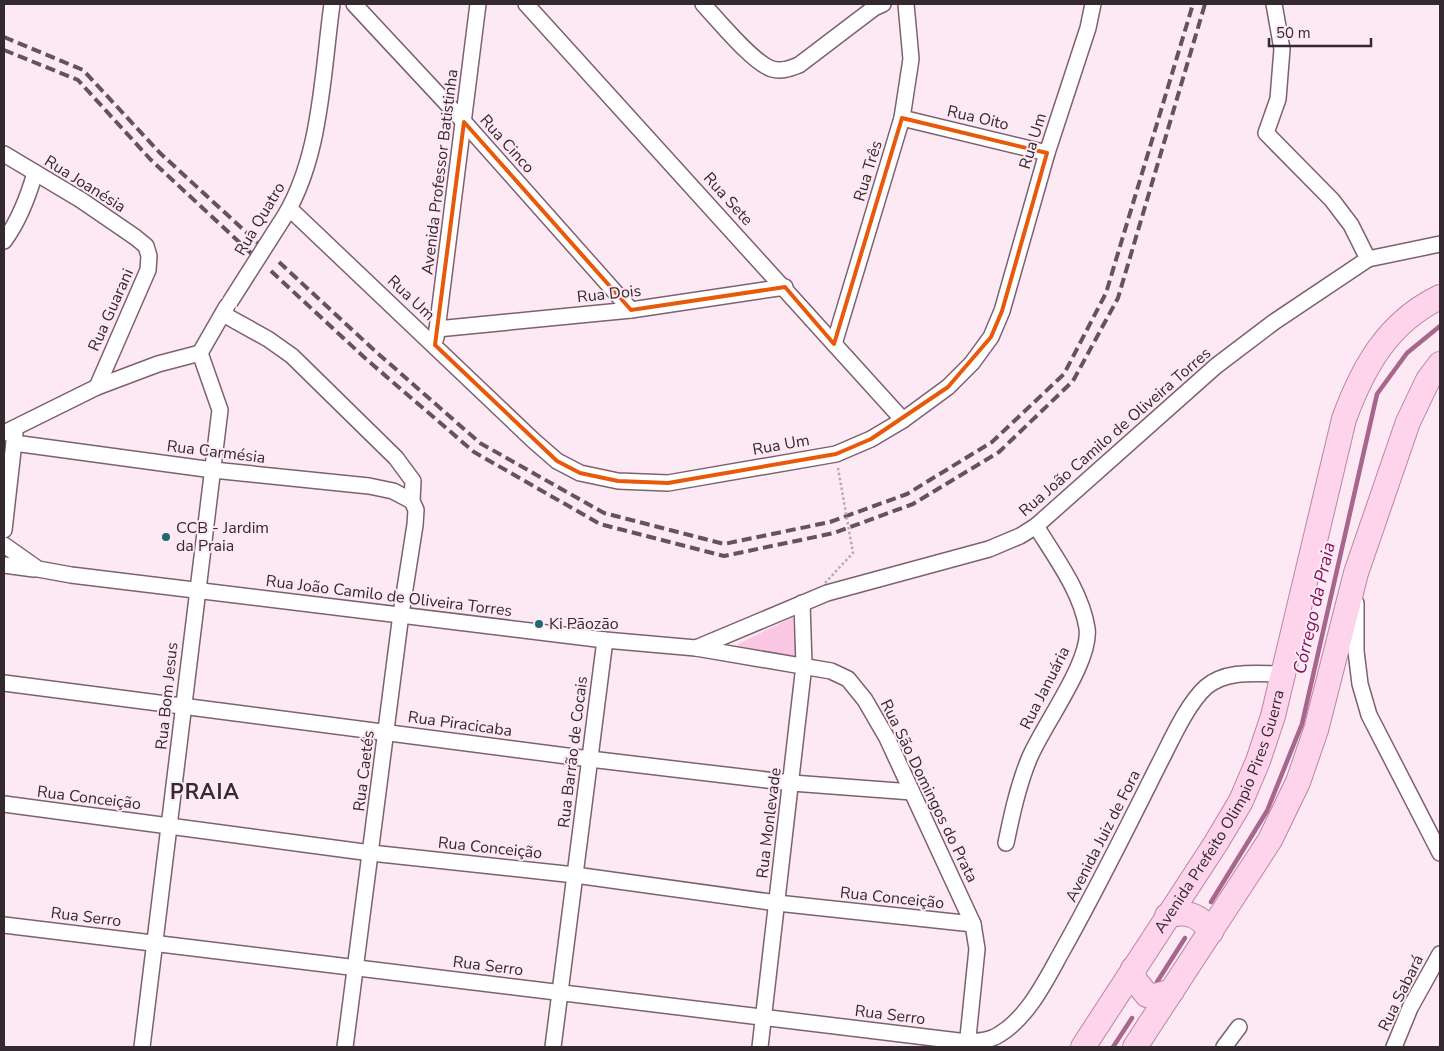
<svg xmlns="http://www.w3.org/2000/svg" width="1444" height="1051" viewBox="0 0 1444 1051" font-family="'Nunito Sans',sans-serif">
<style>
.green{fill:#fac8e4}
.lines{fill:none;stroke-linecap:round;stroke-linejoin:round}
.stream{stroke:#a8658d;stroke-width:4.5}
.street-casing{stroke:#7c6170;stroke-width:18}
.primary-casing{stroke:#b786a1;stroke-width:26}
.street{stroke:#fff;stroke-width:15}
.primary{stroke:#fed4ec;stroke-width:24}
.rail{stroke:#61545b;stroke-width:4;stroke-dasharray:10 5;stroke-linecap:butt}
.street-bridge-casing{stroke:#7c6170;stroke-width:18;stroke-linecap:butt}
.path-bridge{stroke:#b9a8b1;stroke-width:2.5;stroke-dasharray:2.5 2.5;stroke-linecap:butt}
.street-bridge{stroke:#fff;stroke-width:15}
.marked{fill:none;stroke:#e8590c;stroke-width:4;stroke-linejoin:round}
.poi-dot{fill:#1e6872;stroke:#fce9f3;stroke-width:2}
.labels{text-anchor:middle;dominant-baseline:central;stroke-width:4;stroke-linejoin:round;paint-order:stroke}
.street-label{font-size:16px;fill:#34292f;stroke:#fce9f3}
.poi-label{font-size:16px;fill:#34292f;stroke:#fce9f3;text-anchor:start}
.water-label{font-size:18px;font-style:italic;fill:#80135f;stroke:#fce9f3}
.district-label{font-size:21px;font-weight:bold;letter-spacing:1px;fill:#34292f;stroke:#fce9f3}
</style>
<rect width="100%" height="100%" fill="#fce9f3"/>
<!-- green -->
<path class="green" d="M 793,617 L 796,659 L 739,649 L 738,644 Z"/>
<g class="lines">
<!-- stream -->
<g class="stream">
<path d="M 1211,902 L 1267,811 L 1302,724 L 1377,394 L 1407,353 L 1440,326"/>
<path d="M 1157,982 L 1185,938"/>
<path d="M 1113,1047 L 1132,1018"/>
</g>
<!-- street casing -->
<g class="street-casing">
<g id="street">
<path d="M 354,4 L 464,122 L 631,310"/>
<path d="M 526,4 L 903,420"/>
<path d="M 703,4 C 718,20 753,63 772,69 C 782,72 791,68 799,65 L 874,8 L 883,4"/>
<path d="M 1274,4 L 1282,49 L 1278,99 L 1266,133 L 1332,200 L 1351,225 L 1368,259"/>
<path d="M 902,118 L 1047,153"/>
<path d="M 4,154 L 81,200 L 135,237 L 146,246 L 149,256 L 148,270 L 97,387"/>
<path d="M 290,209 L 534,441 L 557,461 L 580,473 L 618,481 L 668,483 L 836,454 L 871,439 L 903,420 L 948,387 L 972,363 L 991,337 L 1002,311 L 1047,153 L 1088,28 L 1093,4"/>
<path d="M 279,225 C 321,164 322,77 332,4"/>
<path d="M 4,241 C 19,221 28,197 35,173"/>
<path d="M 223,314 L 268,339 L 292,356 L 396,458 L 413,481 L 412,501 L 416,510 L 415,525 L 401,614 L 345,1047"/>
<path d="M 437,329 L 631,310 L 785,287"/>
<path d="M 436,338 L 478,4"/>
<path d="M 834,344 L 902,118 L 911,59 L 906,4"/>
<path d="M 200,353 L 227,306"/>
<path d="M 4,433 L 97,387 L 158,364 L 200,353"/>
<path d="M 14,443 L 213,470 L 369,486 L 393,491 L 412,501"/>
<path d="M 4,530 L 15,433"/>
<path d="M 4,545 L 38,569 L 71,575 L 605,640 L 696,648 L 827,593 L 989,549 L 1020,536 L 1036,526 L 1216,366 L 1274,322 L 1368,259 L 1440,244"/>
<path d="M 4,565 L 34,569"/>
<path d="M 1356,603 L 1356,651 L 1360,684 L 1369,715 L 1440,853"/>
<path d="M 696,648 L 831,671 L 848,679 L 865,700 L 887,738 L 973,924 L 977,949 L 967,1047"/>
<path d="M 4,683 L 590,759 L 792,783 L 912,792"/>
<path d="M 4,804 L 371,853 L 575,875 L 777,903 L 973,924"/>
<path d="M 1006,843 C 1012,814 1018,786 1029,759 C 1043,725 1092,661 1087,628 C 1081,591 1055,557 1036,526"/>
<path d="M 4,925 L 967,1042 C 979,1041 990,1041 1000,1034 C 1028,1017 1046,980 1061,953 C 1096,891 1127,828 1159,764 C 1171,741 1187,704 1206,687 C 1227,669 1259,674 1283,674"/>
<path d="M 142,1047 L 220,410 L 200,353"/>
<path d="M 553,1047 L 605,640"/>
<path d="M 760,1047 L 804,665 L 802,603"/>
<path d="M 1224,1047 L 1239,1027"/>
<path d="M 1394,1047 L 1410,1008 L 1440,954"/>
</g>
</g>
<!-- primary casing -->
<g class="primary-casing">
<g id="primary">
<path d="M 1167,916 C 1187,910 1200,915 1211,932"/>
<path d="M 1133,969 L 1134,979 L 1147,995 L 1155,996 L 1172,991"/>
<path id="s1" d="M 1083,1047 L 1216,843 L 1241,801 L 1258,761 L 1273,716 L 1344,419 C 1363,367 1388,322 1440,297"/>
<path d="M 1135,1047 L 1270,840 L 1298,782 L 1316,730 L 1356,573 L 1408,422 L 1428,380 L 1440,364"/>
</g>
</g>
<!-- street -->
<use href="#street" class="street"/>
<!-- primary -->
<use href="#primary" class="primary"/>
<!-- rail -->
<g class="rail">
<path d="M 4,37 L 83,70 L 160,153 L 259,244"/>
<path d="M 4,50 L 78,80 L 151,160 L 252,254"/>
<path d="M 279,262 L 374,350 L 480,443 L 604,513 L 724,544 L 830,522 L 907,494 L 992,442 L 1064,374 L 1106,293 L 1193,4"/>
<path d="M 271,271 L 366,359 L 474,452 L 600,524 L 724,556 L 834,533 L 913,504 L 999,452 L 1073,381 L 1118,298 L 1205,4"/>
</g>
<!-- street-bridge casing -->
<g class="street-bridge-casing">
<path id="street-bridge" d="M 230,302 L 279,225"/>
</g>
<!-- path-bridge -->
<path class="path-bridge" d="M 825,583 L 853,553 L 838,468"/>
<!-- street-bridge -->
<use href="#street-bridge" class="street-bridge"/>
</g>
<!-- marked area -->
<path class="marked" d="M 902,118 L 1047,153 L 1002,311 L 991,337 L 948,387 L 871,439 L 836,454 L 668,483 L 618,481 L 580,473 L 557,461 L 435,345 L 464,122 L 631,310 L 785,287 L 834,344 Z"/>
<!-- markers -->
<g class="poi-dot">
<circle cx="166" cy="537" r="5"/>
<circle cx="539" cy="624" r="5"/>
</g>
<g class="labels">
<!-- street labels -->
<g class="street-label">
<text transform="translate(978 118) rotate(13)">Rua Oito</text>
<text transform="translate(1033 141) rotate(-73)">Rua Um</text>
<text transform="translate(507 144) rotate(48)">Rua Cinco</text>
<text transform="translate(868 171) rotate(-73)">Rua Três</text>
<text transform="translate(440 172) rotate(-83)">Avenida Professor Batistinha</text>
<text transform="translate(85 184) rotate(32)">Rua Joanésia</text>
<text transform="translate(728 199) rotate(48)">Rua Sete</text>
<text transform="translate(260 219) rotate(-59)">Rua Quatro</text>
<text transform="translate(609 294) rotate(-6)">Rua Dois</text>
<text transform="translate(411 298) rotate(43)">Rua Um</text>
<text transform="translate(111 310) rotate(-66)">Rua Guarani</text>
<text transform="translate(1115 432) rotate(-41)">Rua João Camilo de Oliveira Torres</text>
<text transform="translate(781 445) rotate(-10)">Rua Um</text>
<text transform="translate(216 452) rotate(7)">Rua Carmésia</text>
<text transform="translate(389 596) rotate(7)">Rua João Camilo de Oliveira Torres</text>
<text transform="translate(1045 688) rotate(-63)">Rua Januária</text>
<text transform="translate(167 696) rotate(-84)">Rua Bom Jesus</text>
<text transform="translate(460 724) rotate(8)">Rua Piracicaba</text>
<text transform="translate(573 752) rotate(-83)">Rua Barrão de Cocais</text>
<text transform="translate(364 771) rotate(-83)">Rua Caetés</text>
<text transform="translate(929 791) rotate(64)">Rua São Domingos do Prata</text>
<text transform="translate(89 798) rotate(7)">Rua Conceição</text>
<text stroke="none"><textPath href="#s1" startOffset="274">Avenida Prefeito Olimpio Pires Guerra</textPath></text>
<text transform="translate(769 823) rotate(-83)">Rua Monlevade</text>
<text transform="translate(1103 836) rotate(-63)">Avenida Juiz de Fora</text>
<text transform="translate(490 848) rotate(6)">Rua Conceição</text>
<text transform="translate(892 898) rotate(6)">Rua Conceição</text>
<text transform="translate(86 917) rotate(7)">Rua Serro</text>
<text transform="translate(488 966) rotate(7)">Rua Serro</text>
<text transform="translate(1401 993) rotate(-64)">Rua Sabará</text>
<text transform="translate(890 1015) rotate(7)">Rua Serro</text>
</g>
<!-- poi labels -->
<g class="poi-label">
<text x="176" y="528">CCB - Jardim<tspan x="176" dy="18">da Praia</tspan></text>
<text x="549" y="624">Ki Pãozão</text>
</g>
<!-- water labels -->
<g class="water-label">
<text transform="translate(1314 608) rotate(-77)">Córrego da Praia</text>
</g>
<!-- district labels -->
<g class="district-label">
<text x="205" y="792">PRAIA</text>
</g>
</g>
<!-- border -->
<rect width="1444" height="1051" fill="none" stroke="#34292f" stroke-width="10"/>
<!-- scale -->
<path d="M1269 38v8h102v-8" fill="none" stroke="#34292f" stroke-width="2.5"/>
<text x="1276" y="38" font-size="15" fill="#34292f" stroke="#fce9f3" stroke-width="4" paint-order="stroke">50 m</text>
</svg>
